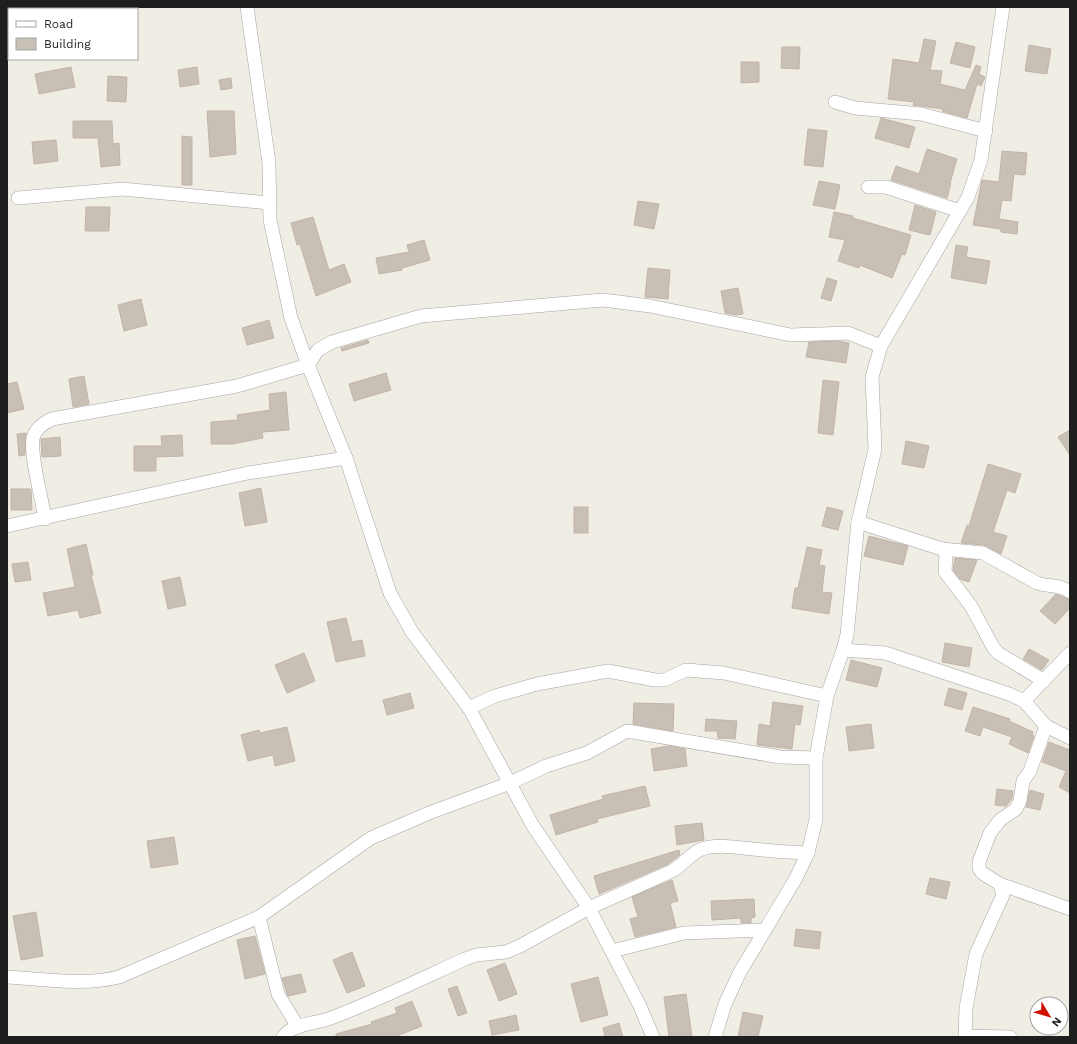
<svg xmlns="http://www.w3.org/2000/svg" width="1077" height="1044" viewBox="0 0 1077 1044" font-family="'Work Sans',sans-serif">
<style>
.building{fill:#c8c0b6;stroke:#c3b4a5}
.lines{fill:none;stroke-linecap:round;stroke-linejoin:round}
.minor-casing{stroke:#a5a5a5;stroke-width:14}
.minor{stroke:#fff;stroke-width:13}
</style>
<rect width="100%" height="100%" fill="#f0ede4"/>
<!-- building -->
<g class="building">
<path d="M 924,39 L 936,41 L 930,70 L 942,71 L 940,84 L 965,90 L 976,65 L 981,67 L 979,74 L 985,77 L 981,86 L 977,84 L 967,118 L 942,111 L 943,109 L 913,105 L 914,102 L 888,99 L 893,59 L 919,63 Z"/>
<path d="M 956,42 L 975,47 L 970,68 L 950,63 Z"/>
<path d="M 1029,45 L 1051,49 L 1047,74 L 1025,71 Z"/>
<path d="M 782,47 L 800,47 L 799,69 L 781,68 Z"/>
<path d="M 741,62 L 759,62 L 759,82 L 741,83 Z"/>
<path d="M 71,67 L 75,87 L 39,94 L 35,74 Z"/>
<path d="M 197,67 L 199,84 L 180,87 L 178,70 Z"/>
<path d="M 108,76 L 127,77 L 126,102 L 107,101 Z"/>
<path d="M 231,78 L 232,88 L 221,90 L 219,80 Z"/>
<path d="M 207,111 L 234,111 L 236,154 L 210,157 Z"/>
<path d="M 881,118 L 915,127 L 909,148 L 875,138 Z"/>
<path d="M 73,121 L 112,121 L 113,144 L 119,143 L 120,165 L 101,167 L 98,138 L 73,138 Z"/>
<path d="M 808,129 L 827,131 L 823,167 L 804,165 Z"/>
<path d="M 182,136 L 192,137 L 192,185 L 182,185 Z"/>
<path d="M 56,140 L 58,161 L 34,164 L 32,142 Z"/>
<path d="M 927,149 L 957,159 L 950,183 L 951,183 L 947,198 L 891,180 L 896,166 L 919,174 Z"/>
<path d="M 1002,151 L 1027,153 L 1025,175 L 1014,174 L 1011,201 L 1002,200 L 999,219 L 1018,222 L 1017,234 L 1001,232 L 1001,229 L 973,225 L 982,180 L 999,182 Z"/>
<path d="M 819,181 L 840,185 L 835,209 L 813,205 Z"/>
<path d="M 638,201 L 659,204 L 654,229 L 634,225 Z"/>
<path d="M 915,205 L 936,212 L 930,235 L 909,230 Z"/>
<path d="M 86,207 L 110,207 L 109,231 L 85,231 Z"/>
<path d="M 834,212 L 853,216 L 853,218 L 911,235 L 905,255 L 902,254 L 892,278 L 860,265 L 859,268 L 838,261 L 845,240 L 829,237 Z"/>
<path d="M 313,217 L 329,270 L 344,264 L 351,282 L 316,296 L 300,244 L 297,245 L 291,223 Z"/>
<path d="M 424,240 L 430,260 L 402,268 L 402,270 L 379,274 L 376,258 L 409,252 L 407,245 Z"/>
<path d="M 956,245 L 968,247 L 966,257 L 990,261 L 986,284 L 951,278 Z"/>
<path d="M 648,268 L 670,270 L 668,299 L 645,297 Z"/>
<path d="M 827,278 L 837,281 L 831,301 L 821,298 Z"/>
<path d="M 738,288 L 743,314 L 736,315 L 725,313 L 721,291 Z"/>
<path d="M 141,299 L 147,325 L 124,331 L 118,305 Z"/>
<path d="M 269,320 L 274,338 L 247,345 L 242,328 Z"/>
<path d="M 368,340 L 369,343 L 342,351 L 341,348 Z"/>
<path d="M 838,341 L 849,343 L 846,363 L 806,357 L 809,342 Z"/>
<path d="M 386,373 L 391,390 L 354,401 L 349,384 Z"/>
<path d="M 84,376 L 89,404 L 73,407 L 69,379 Z"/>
<path d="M 823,380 L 839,382 L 833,435 L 818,433 Z"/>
<path d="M 17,382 L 24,409 L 7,413 L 7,384 Z"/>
<path d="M 286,392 L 289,430 L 262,432 L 263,438 L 232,444 L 211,444 L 211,422 L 238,420 L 237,415 L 270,410 L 269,394 Z"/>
<path d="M 1070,430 L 1070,455 L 1058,437 Z"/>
<path d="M 26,433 L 25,455 L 19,456 L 17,434 Z"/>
<path d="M 182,435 L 183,456 L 156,457 L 156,471 L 134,471 L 134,446 L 162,446 L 161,436 Z"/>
<path d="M 60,437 L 61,456 L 42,457 L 41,439 Z"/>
<path d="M 906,441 L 929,446 L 924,468 L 902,464 Z"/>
<path d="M 988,464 L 1021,474 L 1015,493 L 1007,490 L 993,532 L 1007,536 L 1001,554 L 984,545 L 961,543 L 967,525 L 969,526 Z"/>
<path d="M 261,488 L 267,522 L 245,526 L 239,493 Z"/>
<path d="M 11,489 L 31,489 L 32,510 L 11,510 Z"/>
<rect x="574" y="507" width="14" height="26"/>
<path d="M 827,507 L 843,511 L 838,530 L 822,526 Z"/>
<path d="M 869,536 L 908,546 L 903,565 L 864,556 Z"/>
<path d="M 86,544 L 93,575 L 91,575 L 101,613 L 80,618 L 78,610 L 48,616 L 43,593 L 75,587 L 67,549 Z"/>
<path d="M 807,547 L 822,550 L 819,565 L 825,566 L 822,592 L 832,593 L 829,614 L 792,608 L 795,588 L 798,588 Z"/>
<path d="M 955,558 L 977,560 L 969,582 L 960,579 L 953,570 Z"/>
<path d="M 28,562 L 31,580 L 15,582 L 12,564 Z"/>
<path d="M 180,577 L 186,605 L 168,609 L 162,581 Z"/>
<path d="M 1056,594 L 1070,600 L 1070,608 L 1055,624 L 1040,611 Z"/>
<path d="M 346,618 L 352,642 L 362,640 L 365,656 L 336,662 L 327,622 Z"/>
<path d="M 945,643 L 972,648 L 969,667 L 942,662 Z"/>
<path d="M 1029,649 L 1049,660 L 1042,670 L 1023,659 Z"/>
<path d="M 304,653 L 315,681 L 287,693 L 275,665 Z"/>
<path d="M 851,660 L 882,668 L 877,687 L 846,680 Z"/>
<path d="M 949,688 L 967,693 L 962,710 L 944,705 Z"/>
<path d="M 410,693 L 414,708 L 387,715 L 383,700 Z"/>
<path d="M 773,702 L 803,706 L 800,725 L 795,724 L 792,749 L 757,745 L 759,724 L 770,726 Z"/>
<path d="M 634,703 L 674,704 L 673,731 L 633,724 Z"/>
<path d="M 973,707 L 1010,719 L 1009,721 L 1033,732 L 1032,735 L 1034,736 L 1028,753 L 1009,744 L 1012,737 L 983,727 L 980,736 L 965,731 Z"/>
<path d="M 706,719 L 737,721 L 735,739 L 718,738 L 717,731 L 705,731 Z"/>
<path d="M 871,724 L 874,748 L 849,751 L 846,727 Z"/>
<path d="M 287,727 L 295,761 L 275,766 L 273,755 L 248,761 L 241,735 L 259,730 L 260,733 Z"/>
<path d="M 1049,742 L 1070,750 L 1070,793 L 1059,787 L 1066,771 L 1042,762 Z"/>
<path d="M 669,746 L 685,749 L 687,766 L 654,771 L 651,749 Z"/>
<path d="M 645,786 L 650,806 L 597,819 L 598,822 L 556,835 L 550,815 L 603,799 L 602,796 Z"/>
<path d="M 997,789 L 1013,791 L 1012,799 L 1006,806 L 995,805 Z"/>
<path d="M 1030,790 L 1044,794 L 1040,810 L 1026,807 Z"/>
<path d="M 702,823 L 704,840 L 677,845 L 675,826 Z"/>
<path d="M 174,837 L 178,864 L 151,868 L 147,841 Z"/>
<path d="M 679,850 L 680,855 L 668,864 L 599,894 L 594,876 Z"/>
<path d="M 930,878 L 950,882 L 946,899 L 926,894 Z"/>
<path d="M 672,880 L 678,901 L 670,903 L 676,927 L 635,937 L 630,919 L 638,917 L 632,897 Z"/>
<path d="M 754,899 L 755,917 L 751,918 L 751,923 L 741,923 L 741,918 L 712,920 L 711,901 Z"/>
<path d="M 36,912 L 43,956 L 21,960 L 13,916 Z"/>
<path d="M 796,929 L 821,932 L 819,949 L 794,946 Z"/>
<path d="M 255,936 L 265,974 L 245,979 L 237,940 Z"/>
<path d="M 352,952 L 365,986 L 347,993 L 333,960 Z"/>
<path d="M 505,963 L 517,994 L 499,1001 L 487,970 Z"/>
<path d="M 301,974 L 306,992 L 288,996 L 282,978 Z"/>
<path d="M 598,977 L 608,1015 L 581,1022 L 571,984 Z"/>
<path d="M 457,986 L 467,1013 L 458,1016 L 448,989 Z"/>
<path d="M 686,994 L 692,1037 L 669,1037 L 664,997 Z"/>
<path d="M 412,1001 L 422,1026 L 394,1037 L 336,1037 L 336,1034 L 372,1024 L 371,1022 L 397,1013 L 395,1008 Z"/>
<path d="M 743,1012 L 763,1016 L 758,1037 L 738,1037 Z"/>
<path d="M 516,1015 L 519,1030 L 492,1035 L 489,1021 Z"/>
<path d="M 619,1023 L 623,1037 L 605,1037 L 603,1028 Z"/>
</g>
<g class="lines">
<!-- minor casing -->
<g class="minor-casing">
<g id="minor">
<path d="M 247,7 L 269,163 L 270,220 L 291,318 L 308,365 L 346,458 L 390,593 L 412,632 L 469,708 L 533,826 L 589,908 L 640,1006 L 653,1037"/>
<path d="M 835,102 L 855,108 L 921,114 L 986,131"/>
<path d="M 868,187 L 886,187 L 960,211"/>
<path d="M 18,198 L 122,189 L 269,203"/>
<path d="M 45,519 C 42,498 30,457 33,438 C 36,428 43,423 52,419 L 237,386 L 308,365 L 318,350 L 332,342 L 421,316 L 603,300 L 650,306 L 791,335 L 848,333 L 881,346"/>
<path d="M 858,522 L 942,549 L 946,555 L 945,572 L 971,606 L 993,647 L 998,653 L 1044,681"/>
<path d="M 7,526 L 248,473 L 346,458"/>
<path d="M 942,549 L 983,553 L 1037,583 C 1048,587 1060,584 1070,592"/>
<path d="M 843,650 L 885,653 L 1009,694 L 1024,701 L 1046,726 L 1070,738"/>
<path d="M 1024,701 L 1070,653"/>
<path d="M 469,708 L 495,696 L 537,684 L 608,671 L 655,680 L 664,680 L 686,670 L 724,673 L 827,696"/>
<path d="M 1046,726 L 1030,771 L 1023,781 L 1020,801 L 1016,809 L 1000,820 L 990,833 L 979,862 L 979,868 L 982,873 L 1000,884 L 1070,909"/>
<path d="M 259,917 L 278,994 L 298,1027"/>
<path d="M 612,951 L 684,933 L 765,930"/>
<path d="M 7,977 C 44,979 83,986 119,977 L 259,917 L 371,838 L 429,813 L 510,783 L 546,766 L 587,753 L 627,731 L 780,757 L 816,758"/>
<path d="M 965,1036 L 1010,1037"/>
<path d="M 283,1037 C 293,1023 316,1024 331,1018 C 376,1001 421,979 465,959 L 476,955 L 506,952 L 520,946 L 589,908 L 672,871 C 682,866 692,852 702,849 C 719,843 746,849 764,850 C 778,852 793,852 808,853"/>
<path d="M 715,1037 L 725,1004 L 740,972 L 796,878 L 808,853 L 816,819 L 816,758 L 827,696 L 843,650 L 847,635 L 858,522 L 875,449 L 872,377 L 881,346 L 968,197 L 981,160 L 1003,7"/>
<path d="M 965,1037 L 966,1008 L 976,954 L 1003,895 L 1000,884"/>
</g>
</g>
<!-- minor -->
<use href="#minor" class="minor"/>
</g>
<!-- border -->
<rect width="1077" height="1044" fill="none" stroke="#1e1e1e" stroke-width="16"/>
<!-- legend -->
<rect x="8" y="8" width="130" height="52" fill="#ffffff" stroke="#a5a5a5"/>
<rect x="16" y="21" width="20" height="6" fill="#ffffff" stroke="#a5a5a5"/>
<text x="44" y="28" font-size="12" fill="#1e1e1e">Road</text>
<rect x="16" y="38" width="20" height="12" fill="#c8c0b6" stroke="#a5a5a5"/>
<text x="44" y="48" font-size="12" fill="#1e1e1e">Building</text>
<!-- north arrow -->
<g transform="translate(1049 1016) rotate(128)"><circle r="19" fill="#ffffff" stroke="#a5a5a5"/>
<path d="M0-3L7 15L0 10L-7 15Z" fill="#cc1100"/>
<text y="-6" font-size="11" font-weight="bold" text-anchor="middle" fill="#1e1e1e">N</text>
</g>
</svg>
